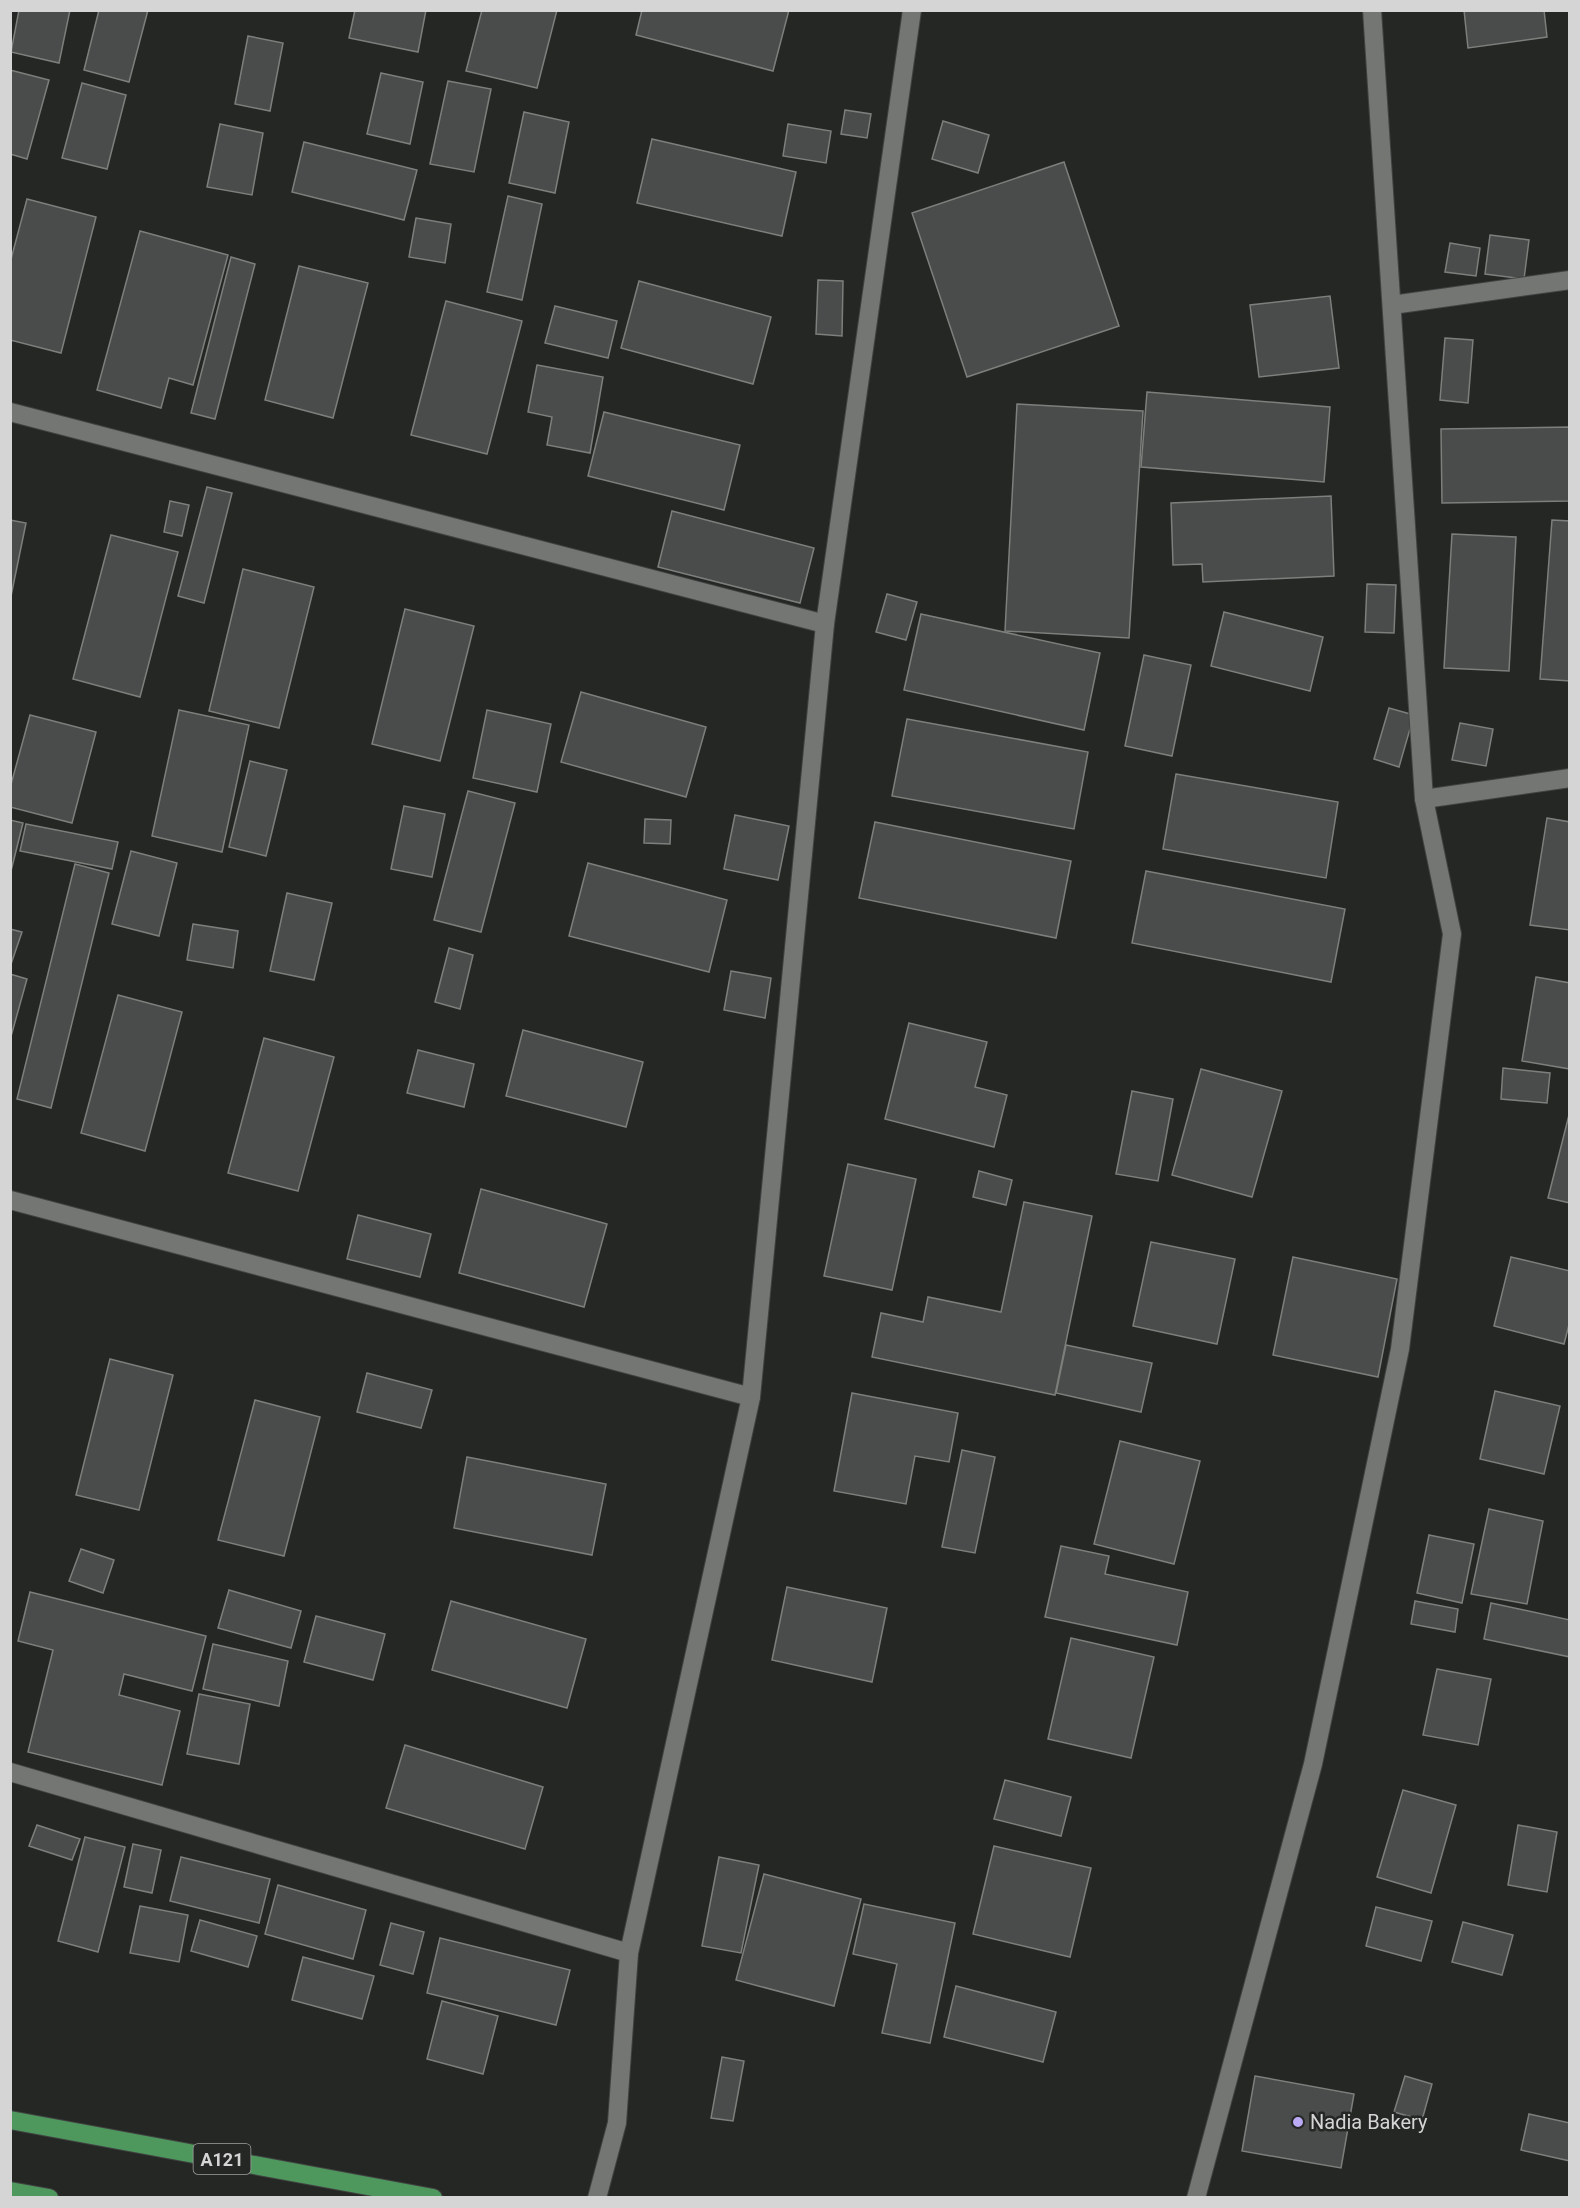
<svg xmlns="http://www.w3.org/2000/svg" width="1580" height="2208" viewBox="0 0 1580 2208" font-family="Roboto,sans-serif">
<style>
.building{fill:#494c4a;stroke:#7c7f7c;stroke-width:1.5}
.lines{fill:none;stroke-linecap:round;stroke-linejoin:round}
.street-casing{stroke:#414342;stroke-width:20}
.highway-casing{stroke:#414342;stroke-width:20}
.street{stroke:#747674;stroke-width:18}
.highway{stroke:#4e975d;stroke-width:18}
.poi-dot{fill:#bbaaf6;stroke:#252725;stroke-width:2}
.labels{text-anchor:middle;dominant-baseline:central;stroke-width:5;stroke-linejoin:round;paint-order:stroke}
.shield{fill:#252725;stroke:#a0a1a0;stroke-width:1.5}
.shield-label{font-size:18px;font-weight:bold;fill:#d4d5d4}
.poi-label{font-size:20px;fill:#d4d5d4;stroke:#252725;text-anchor:start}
</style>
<rect width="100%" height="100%" fill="#252725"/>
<!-- building -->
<g class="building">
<path d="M 19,10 L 70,10 L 59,63 L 11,52 Z"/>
<path d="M 99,10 L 148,10 L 129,82 L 84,70 Z"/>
<path d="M 355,10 L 426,10 L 418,52 L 349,38 Z"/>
<path d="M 482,10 L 557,10 L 537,88 L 466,71 Z"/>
<path d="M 642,10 L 789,10 L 773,71 L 636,35 Z"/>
<path d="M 1464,10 L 1544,10 L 1547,37 L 1468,48 Z"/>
<path d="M 248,36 L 283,43 L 270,111 L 235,104 Z"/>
<path d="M 10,70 L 49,80 L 27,159 L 10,154 Z"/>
<path d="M 381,73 L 423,82 L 410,144 L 367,134 Z"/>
<path d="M 448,81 L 491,89 L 474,172 L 430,164 Z"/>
<path d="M 82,83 L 126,95 L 107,169 L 62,158 Z"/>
<path d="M 845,110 L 871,114 L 867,138 L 841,134 Z"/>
<path d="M 524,112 L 569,122 L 555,193 L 509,183 Z"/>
<path d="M 943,121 L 989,135 L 978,173 L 932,159 Z"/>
<path d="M 220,124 L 263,133 L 252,195 L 207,187 Z"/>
<path d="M 788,124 L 831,131 L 826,163 L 783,156 Z"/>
<path d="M 652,139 L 796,172 L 782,236 L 637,203 Z"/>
<path d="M 304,142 L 417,170 L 404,220 L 292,192 Z"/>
<path d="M 1064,162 L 1119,326 L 967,377 L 912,213 Z"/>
<path d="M 508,196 L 542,204 L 522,300 L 487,292 Z"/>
<path d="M 27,199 L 96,217 L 61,353 L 10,340 L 10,263 Z"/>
<path d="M 416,218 L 451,224 L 445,263 L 409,257 Z"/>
<path d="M 140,231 L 228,255 L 193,385 L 169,378 L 161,408 L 97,390 Z"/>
<path d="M 1490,235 L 1529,240 L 1524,279 L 1485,274 Z"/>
<path d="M 1450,243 L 1480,248 L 1476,276 L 1445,272 Z"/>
<path d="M 231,257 L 255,264 L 215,419 L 191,413 Z"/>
<path d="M 299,266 L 368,283 L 333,418 L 265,400 Z"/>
<path d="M 818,280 L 843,281 L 842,336 L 816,334 Z"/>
<path d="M 639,281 L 771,317 L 753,384 L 621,348 Z"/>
<path d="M 1330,296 L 1339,368 L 1259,377 L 1250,305 Z"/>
<path d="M 446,301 L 522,321 L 487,454 L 411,435 Z"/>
<path d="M 555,306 L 617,321 L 608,358 L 545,343 Z"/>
<path d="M 1445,338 L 1473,340 L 1468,403 L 1440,400 Z"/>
<path d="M 537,365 L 603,377 L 590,453 L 547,445 L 552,417 L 528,412 Z"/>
<path d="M 1147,392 L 1330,407 L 1324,482 L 1141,467 Z"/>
<path d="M 1017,404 L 1143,411 L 1129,638 L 1005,631 Z"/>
<path d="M 604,412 L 740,445 L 724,510 L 588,476 Z"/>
<path d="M 1570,427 L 1570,501 L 1442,503 L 1441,429 Z"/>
<path d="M 207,487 L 232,493 L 204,603 L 178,596 Z"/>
<path d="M 1331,496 L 1334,576 L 1203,582 L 1202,564 L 1173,565 L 1171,503 Z"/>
<path d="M 170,501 L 189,505 L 182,536 L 164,532 Z"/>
<path d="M 672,511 L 814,548 L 800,603 L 658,567 Z"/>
<path d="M 10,520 L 26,523 L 10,601 Z"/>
<path d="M 1552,520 L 1570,521 L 1570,681 L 1540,679 Z"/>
<path d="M 1452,534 L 1516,537 L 1509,671 L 1444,668 Z"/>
<path d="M 111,535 L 178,552 L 140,697 L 73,679 Z"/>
<path d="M 243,569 L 314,587 L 279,728 L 209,711 Z"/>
<path d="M 1367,584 L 1396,585 L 1394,633 L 1365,632 Z"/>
<path d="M 887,594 L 917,602 L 906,640 L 876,632 Z"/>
<path d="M 405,609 L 474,626 L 440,761 L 372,744 Z"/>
<path d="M 1224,612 L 1323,637 L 1310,691 L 1211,666 Z"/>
<path d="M 921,614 L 1100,653 L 1084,730 L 904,690 Z"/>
<path d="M 1144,655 L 1191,665 L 1172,756 L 1125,746 Z"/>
<path d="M 581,692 L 706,727 L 686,797 L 561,762 Z"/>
<path d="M 1389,708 L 1414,715 L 1399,767 L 1374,759 Z"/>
<path d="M 179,710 L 249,725 L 222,852 L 152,836 Z"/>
<path d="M 487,710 L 551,724 L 537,792 L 473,778 Z"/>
<path d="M 30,715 L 96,732 L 72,823 L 10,807 L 10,788 Z"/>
<path d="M 907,719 L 1088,752 L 1074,829 L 892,796 Z"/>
<path d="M 1460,723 L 1493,729 L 1486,766 L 1452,760 Z"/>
<path d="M 250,761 L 287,770 L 266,856 L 229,847 Z"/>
<path d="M 1176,774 L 1338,802 L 1326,878 L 1163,849 Z"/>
<path d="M 468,791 L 515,803 L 481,932 L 434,920 Z"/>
<path d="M 404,806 L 445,814 L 432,877 L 391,869 Z"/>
<path d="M 735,815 L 789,826 L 778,880 L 724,869 Z"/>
<path d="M 1547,818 L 1570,822 L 1570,930 L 1530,925 Z"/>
<path d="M 645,819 L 671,820 L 670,844 L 644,843 Z"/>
<path d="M 10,820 L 23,823 L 10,875 Z"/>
<path d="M 875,822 L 1071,861 L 1056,938 L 859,898 Z"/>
<path d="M 26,824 L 118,842 L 112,869 L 20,851 Z"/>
<path d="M 131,851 L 177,863 L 159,936 L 112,924 Z"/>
<path d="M 588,863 L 727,900 L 709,972 L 569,936 Z"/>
<path d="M 75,864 L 109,873 L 51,1108 L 17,1099 Z"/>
<path d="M 1146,871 L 1345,909 L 1331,982 L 1132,943 Z"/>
<path d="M 287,893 L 332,903 L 314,980 L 270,971 Z"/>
<path d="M 193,924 L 238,931 L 233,968 L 187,960 Z"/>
<path d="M 10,929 L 22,932 L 10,967 Z"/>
<path d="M 449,948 L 473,955 L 460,1009 L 435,1002 Z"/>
<path d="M 731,971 L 771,978 L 765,1018 L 724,1010 Z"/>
<path d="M 10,974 L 27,979 L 10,1040 Z"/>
<path d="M 1536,977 L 1570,983 L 1570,1069 L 1522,1061 Z"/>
<path d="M 118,995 L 182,1012 L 145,1151 L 81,1133 Z"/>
<path d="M 909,1023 L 987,1042 L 975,1087 L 1007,1095 L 994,1147 L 885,1119 Z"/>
<path d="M 523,1030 L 643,1062 L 626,1127 L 506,1096 Z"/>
<path d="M 264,1038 L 334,1057 L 298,1191 L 228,1173 Z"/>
<path d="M 418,1050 L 474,1064 L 464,1107 L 407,1093 Z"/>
<path d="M 1503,1068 L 1550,1073 L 1547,1103 L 1501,1099 Z"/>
<path d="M 1201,1069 L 1282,1091 L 1252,1197 L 1172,1175 Z"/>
<path d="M 1132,1091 L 1173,1099 L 1158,1181 L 1116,1174 Z"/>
<path d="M 1570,1111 L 1570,1203 L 1548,1198 Z"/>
<path d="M 848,1164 L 916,1179 L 892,1290 L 824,1276 Z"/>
<path d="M 979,1171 L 1012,1180 L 1006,1205 L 973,1197 Z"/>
<path d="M 481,1189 L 607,1224 L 584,1307 L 459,1273 Z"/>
<path d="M 1024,1202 L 1092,1216 L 1055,1395 L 872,1357 L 881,1313 L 923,1322 L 928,1297 L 1001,1312 Z"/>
<path d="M 358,1215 L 431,1234 L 420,1277 L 347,1259 Z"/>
<path d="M 1151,1242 L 1235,1259 L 1217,1344 L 1133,1326 Z"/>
<path d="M 1293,1257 L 1397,1279 L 1378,1377 L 1273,1355 Z"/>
<path d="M 1511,1257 L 1570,1271 L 1570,1321 L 1564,1344 L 1494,1326 Z"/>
<path d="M 1066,1345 L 1152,1363 L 1141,1412 L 1056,1393 Z"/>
<path d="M 110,1359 L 173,1375 L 139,1510 L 76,1495 Z"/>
<path d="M 367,1373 L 432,1390 L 421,1428 L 357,1412 Z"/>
<path d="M 1495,1391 L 1560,1406 L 1544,1474 L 1480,1459 Z"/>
<path d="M 852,1393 L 958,1413 L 949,1462 L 915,1456 L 906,1504 L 834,1491 Z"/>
<path d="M 255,1400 L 320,1417 L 284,1556 L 218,1540 Z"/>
<path d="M 1120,1441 L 1200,1461 L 1174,1564 L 1094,1544 Z"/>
<path d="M 962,1450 L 995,1457 L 975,1553 L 942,1547 Z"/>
<path d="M 467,1457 L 606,1484 L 592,1555 L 454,1528 Z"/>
<path d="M 1489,1509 L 1543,1521 L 1527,1604 L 1471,1594 Z"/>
<path d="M 1429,1535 L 1474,1544 L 1462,1603 L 1417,1593 Z"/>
<path d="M 1061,1546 L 1109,1556 L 1105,1574 L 1188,1592 L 1177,1645 L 1045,1617 Z"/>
<path d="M 81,1549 L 114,1560 L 103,1593 L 69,1581 Z"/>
<path d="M 787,1587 L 887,1608 L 872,1682 L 772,1660 Z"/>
<path d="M 229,1590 L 301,1611 L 291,1648 L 218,1628 Z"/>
<path d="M 30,1592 L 206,1636 L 192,1691 L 124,1674 L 119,1695 L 180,1711 L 162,1785 L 28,1752 L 53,1650 L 18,1641 Z"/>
<path d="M 451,1601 L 586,1639 L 567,1708 L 432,1670 Z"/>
<path d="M 1415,1601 L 1458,1609 L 1455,1632 L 1411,1624 Z"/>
<path d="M 1491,1603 L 1570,1620 L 1570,1657 L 1484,1639 Z"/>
<path d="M 316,1616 L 385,1634 L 373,1680 L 304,1662 Z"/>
<path d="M 1071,1638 L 1154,1657 L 1131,1758 L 1048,1739 Z"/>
<path d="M 213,1644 L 288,1661 L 279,1706 L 203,1689 Z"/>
<path d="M 1437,1669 L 1491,1679 L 1478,1745 L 1423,1735 Z"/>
<path d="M 199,1694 L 250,1704 L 239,1764 L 187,1754 Z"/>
<path d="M 405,1745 L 543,1787 L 525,1849 L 386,1808 Z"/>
<path d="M 1005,1780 L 1071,1797 L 1061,1836 L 994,1819 Z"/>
<path d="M 1403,1790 L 1456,1805 L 1431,1893 L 1377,1877 Z"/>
<path d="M 37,1825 L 80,1839 L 72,1860 L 29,1846 Z"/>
<path d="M 1518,1825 L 1557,1832 L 1547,1892 L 1508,1885 Z"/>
<path d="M 85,1837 L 125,1847 L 98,1952 L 58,1941 Z"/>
<path d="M 133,1844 L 161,1850 L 152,1893 L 124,1887 Z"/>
<path d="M 994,1846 L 1091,1868 L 1070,1957 L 973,1934 Z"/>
<path d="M 181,1857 L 270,1879 L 259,1923 L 170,1901 Z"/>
<path d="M 719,1857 L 759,1865 L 741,1953 L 702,1946 Z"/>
<path d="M 764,1874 L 861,1899 L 834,2006 L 736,1980 Z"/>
<path d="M 278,1885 L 366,1910 L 353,1959 L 265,1934 Z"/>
<path d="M 864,1904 L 955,1923 L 930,2043 L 882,2033 L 897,1964 L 853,1954 Z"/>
<path d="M 140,1906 L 188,1915 L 179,1962 L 130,1953 Z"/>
<path d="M 1376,1907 L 1432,1921 L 1421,1961 L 1366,1946 Z"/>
<path d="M 200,1920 L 257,1936 L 248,1967 L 191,1951 Z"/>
<path d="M 1463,1922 L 1513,1935 L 1502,1975 L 1452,1962 Z"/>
<path d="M 391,1923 L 424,1932 L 413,1974 L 380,1965 Z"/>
<path d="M 440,1938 L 570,1970 L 556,2025 L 427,1993 Z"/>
<path d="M 303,1957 L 374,1976 L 362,2019 L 292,2000 Z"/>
<path d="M 956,1986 L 1056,2012 L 1043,2062 L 944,2037 Z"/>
<path d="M 442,2001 L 498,2016 L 483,2074 L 427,2059 Z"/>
<path d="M 722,2057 L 744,2061 L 733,2121 L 711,2118 Z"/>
<path d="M 1255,2076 L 1354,2094 L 1341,2168 L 1242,2151 Z"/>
<path d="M 1405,2076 L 1432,2084 L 1422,2120 L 1394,2112 Z"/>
<path d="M 1529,2114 L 1570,2123 L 1570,2161 L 1521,2150 Z"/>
</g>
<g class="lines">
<!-- street casing -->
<g class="street-casing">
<g id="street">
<path d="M 1392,305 L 1570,280"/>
<path d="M 10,412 L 825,624"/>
<path d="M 1424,799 L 1570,778"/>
<path d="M 10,1200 L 751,1397"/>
<path d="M 10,1772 L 629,1953"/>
<path d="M 597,2198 L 617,2123 L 629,1953 L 751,1397 L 825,624 L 912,10"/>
<path d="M 1196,2198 L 1313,1764 L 1400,1349 L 1452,934 L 1424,799 L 1372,10"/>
</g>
</g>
<!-- highway casing -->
<g class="highway-casing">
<g id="highway">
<path d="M 10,2120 L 433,2198"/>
<path d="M 10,2191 L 49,2198"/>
</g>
</g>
<!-- street -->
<use href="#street" class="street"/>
<!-- highway -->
<use href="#highway" class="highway"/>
</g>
<!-- markers -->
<circle class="poi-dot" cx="1298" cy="2122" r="6"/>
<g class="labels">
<!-- shield labels -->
<rect class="shield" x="193.5" y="2144" width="57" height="30" rx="4.5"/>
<g class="shield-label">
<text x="222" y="2159">A121</text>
</g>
<!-- poi labels -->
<g class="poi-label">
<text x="1310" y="2122">Nadia Bakery</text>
</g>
</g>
<!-- border -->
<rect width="1580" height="2208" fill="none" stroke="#d4d5d4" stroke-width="24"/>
</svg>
